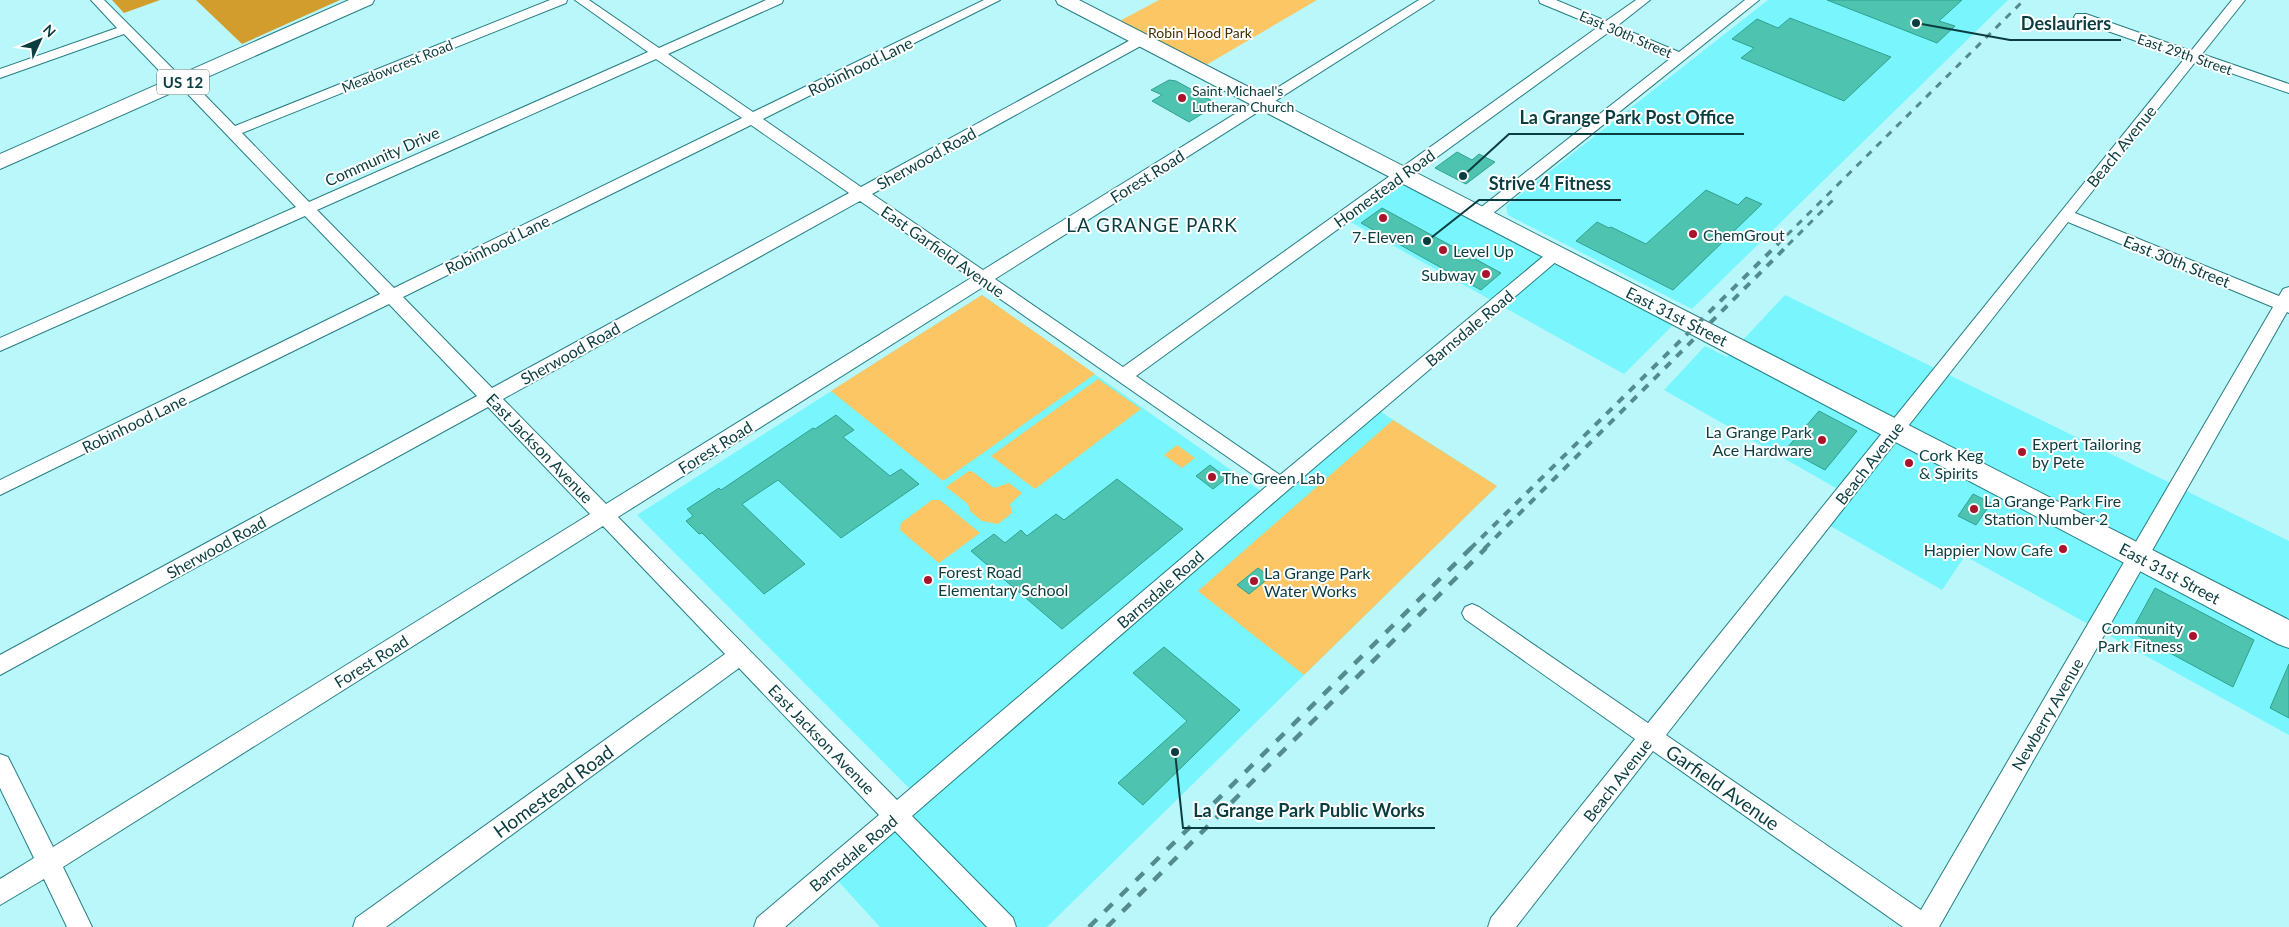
<svg xmlns="http://www.w3.org/2000/svg" width="2289" height="927" viewBox="0 0 2289 927" font-family="Lato,sans-serif">
<style>
.built{fill:#78f5fd}
.green{fill:#fbc663}
.forest{fill:#d39d2d}
.building{fill:#4dc3b0;stroke:#31a191}
.lines{fill:none;stroke-linecap:round;stroke-linejoin:round}
.minor-casing{stroke:#257e84;stroke-width:2}
.secondary-casing{stroke:#257e84;stroke-width:2}
.primary-casing{stroke:#257e84;stroke-width:2}
.minor{fill:#fff;fill-rule:evenodd}
.secondary{fill:#fff;fill-rule:evenodd}
.primary{fill:#fff;fill-rule:evenodd}
.rail-far2{stroke:#548b8e;stroke-width:3;stroke-dasharray:7 7;stroke-linecap:butt}
.rail-far1{stroke:#548b8e;stroke-width:4;stroke-dasharray:8 8;stroke-linecap:butt}
.rail{stroke:#548b8e;stroke-width:4.5;stroke-dasharray:11 11;stroke-linecap:butt}
.poi-dot{fill:#aa132c;stroke:#fff;stroke-width:2}
.labels{text-anchor:middle;dominant-baseline:central;stroke-width:4;stroke-linejoin:round;paint-order:stroke}
.far-park-label{font-size:14px;fill:#463001;stroke:#fff}
.far-street-label{font-size:14px;fill:#0a3d40;stroke:#fff}
.far-poi-label{font-size:14px;fill:#0a3d40;stroke:#fff;text-anchor:start}
.shield{fill:#fff;stroke:#547779;stroke-width:1}
.shield-label{font-size:15px;font-weight:bold;fill:#0a3d40}
.street-label{font-size:16px;fill:#0a3d40;stroke:#fff}
.poi-label{font-size:16px;fill:#0a3d40;stroke:#fff;text-anchor:start}
.quarter-label{font-size:19px;letter-spacing:1px;fill:#0a3d40;stroke:#fff}
.near-street-label{font-size:19px;fill:#0a3d40;stroke:#fff}
.leader{fill:none;stroke:#0a3d40;stroke-width:2}
.callout-dot{fill:#0a3d40;stroke:#fff;stroke-width:2}
.callout-label{font-size:18px;text-anchor:middle;font-weight:bold;fill:#0a3d40;stroke:#fff;stroke-width:4;stroke-linejoin:round;paint-order:stroke}
</style>
<rect width="100%" height="100%" fill="#baf7fb"/>
<!-- built -->
<g class="built">
<path d="M 1768,0 L 2008,0 L 1692,309 L 1508,215 L 1506,206 Z"/>
<path d="M 1395,176 L 1676,322 L 1624,374 L 1338,215 Z"/>
<path d="M 982,295 L 1261,491 L 1256,496 L 1370,405 L 1497,486 L 1047,927 L 880,927 L 828,870 L 916,795 L 637,515 Z"/>
<path d="M 1785,295 L 2289,541 L 2289,735 L 1965,556 L 1942,590 L 1820,520 L 1843,492 L 1664,390 L 1705,346 L 1727,357 Z"/>
</g>
<!-- green -->
<g class="green">
<path d="M 1159,0 L 1317,0 L 1201,68 L 1116,23 Z"/>
<path d="M 982,295 L 1095,374 L 943,481 L 831,391 Z"/>
<path d="M 1098,379 L 1141,409 L 1035,489 L 991,456 Z"/>
<path d="M 1393,420 L 1497,486 L 1304,675 L 1198,591 Z"/>
<path d="M 1177,445 L 1195,458 L 1182,468 L 1164,455 Z"/>
<path d="M 969,471 L 973,472 L 994,488 L 1009,483 L 1022,493 L 1010,504 L 1012,513 L 998,524 L 982,521 L 970,511 L 968,504 L 946,487 Z"/>
<path d="M 932,500 L 940,500 L 980,533 L 939,563 L 900,530 L 901,523 Z"/>
</g>
<!-- forest -->
<g class="forest">
<path d="M 112,0 L 160,0 L 124,13 Z"/>
<path d="M 196,0 L 340,0 L 242,44 Z"/>
</g>
<!-- building -->
<g class="building">
<path d="M 1827,0 L 1962,0 L 1939,21 L 1955,26 L 1937,43 Z"/>
<path d="M 1790,18 L 1891,57 L 1844,101 L 1741,58 L 1754,48 L 1732,39 L 1757,19 L 1778,28 Z"/>
<path d="M 1169,80 L 1176,81 L 1218,104 L 1189,122 L 1152,101 L 1162,95 L 1151,90 Z"/>
<path d="M 1457,152 L 1472,160 L 1479,154 L 1495,162 L 1466,184 L 1435,168 Z"/>
<path d="M 1706,190 L 1738,205 L 1746,197 L 1762,204 L 1673,290 L 1576,241 L 1597,222 L 1609,228 L 1611,227 L 1646,244 Z"/>
<path d="M 1382,208 L 1501,273 L 1481,290 L 1361,223 Z"/>
<path d="M 1819,411 L 1857,431 L 1825,470 L 1786,449 Z"/>
<path d="M 836,415 L 854,430 L 843,437 L 890,476 L 901,469 L 919,484 L 841,538 L 778,480 L 742,504 L 805,564 L 764,594 L 702,533 L 699,534 L 686,521 L 693,516 L 687,509 L 719,488 L 721,490 L 813,428 L 815,429 Z"/>
<path d="M 1210,465 L 1227,478 L 1213,489 L 1196,476 Z"/>
<path d="M 1117,479 L 1183,529 L 1062,629 L 971,551 L 994,534 L 1005,543 L 1021,530 L 1027,536 L 1056,514 L 1064,520 Z"/>
<path d="M 1973,494 L 1991,503 L 1976,525 L 1958,516 Z"/>
<path d="M 1258,568 L 1270,577 L 1249,594 L 1237,585 Z"/>
<path d="M 2155,588 L 2254,640 L 2233,687 L 2131,632 Z"/>
<path d="M 1164,647 L 1240,710 L 1143,805 L 1118,783 L 1187,721 L 1133,673 Z"/>
<path d="M 2289,664 L 2289,718 L 2270,708 Z"/>
</g>
<g class="lines">
<!-- minor casing -->
<g class="minor-casing">
<g id="minor">
<path d="M 91,0 L 104,0 L 181,77 L 188,78 L 235,126 L 550,0 L 567,0 L 566,3 L 242,133 L 309,202 L 648,52 L 575,0 L 589,0 L 659,48 L 766,0 L 783,0 L 782,3 L 668,54 L 753,112 L 984,0 L 1000,0 L 763,119 L 861,187 L 1136,37 L 1146,37 L 1148,40 L 1146,43 L 872,194 L 983,270 L 1419,0 L 1434,0 L 995,279 L 1123,367 L 1598,27 L 1540,3 L 1539,0 L 1556,0 L 1606,21 L 1636,0 L 1650,0 L 1617,26 L 1679,52 L 1745,0 L 1759,0 L 1487,218 L 1475,218 L 1473,215 L 1475,212 L 1671,58 L 1609,32 L 1136,376 L 1280,475 L 1551,250 L 1563,250 L 1565,254 L 1288,490 L 912,816 L 1013,918 L 1016,927 L 987,927 L 895,831 L 785,927 L 754,927 L 757,918 L 879,815 L 739,668 L 386,927 L 353,927 L 356,918 L 725,654 L 603,526 L 63,867 L 92,927 L 67,927 L 44,879 L 0,905 L 0,879 L 34,858 L 0,788 L 0,754 L 8,757 L 53,847 L 590,514 L 488,407 L 0,675 L 0,655 L 477,396 L 389,304 L 0,495 L 0,480 L 380,294 L 305,216 L 0,351 L 0,338 L 296,207 L 181,87 L 174,86 L 124,34 L 0,78 L 0,69 L 117,28 ZM 656,59 L 742,118 L 394,288 L 317,210 ZM 751,125 L 849,193 L 492,388 L 403,297 ZM 860,201 L 971,278 L 606,504 L 503,399 ZM 983,287 L 1268,485 L 897,800 L 618,517 Z"/>
<path d="M 2232,0 L 2245,0 L 2202,54 L 2289,84 L 2289,93 L 2196,61 L 2075,213 L 2279,296 L 2283,289 L 2289,287 L 2289,313 L 2287,312 L 1939,927 L 1903,927 L 1653,751 L 1516,927 L 1488,927 L 1491,918 L 1635,739 L 1465,619 L 1462,613 L 1465,607 L 1472,604 L 1479,607 L 1648,723 L 2185,58 L 2076,20 L 2074,17 L 2076,14 L 2086,14 L 2191,51 ZM 2068,222 L 2273,307 L 1921,910 L 1666,735 Z"/>
</g>
</g>
<!-- secondary casing -->
<g class="secondary-casing">
<path id="secondary" d="M 1056,0 L 1079,0 L 2289,620 L 2289,648 L 2278,644 L 1687,332 L 1058,4 Z"/>
</g>
<!-- primary casing -->
<g class="primary-casing">
<path id="primary" d="M 349,0 L 374,0 L 372,4 L 0,169 L 0,154 Z"/>
</g>
<!-- minor -->
<use href="#minor" class="minor"/>
<!-- secondary -->
<use href="#secondary" class="secondary"/>
<!-- primary -->
<use href="#primary" class="primary"/>
<!-- rail-far2 -->
<g class="rail-far2">
<path d="M 1777,245 L 2024,0"/>
<path d="M 1788,245 L 1837,196"/>
</g>
<!-- rail-far1 -->
<g class="rail-far1">
<path d="M 1470,549 L 1778,244"/>
<path d="M 1484,549 L 1789,244"/>
</g>
<!-- rail -->
<g class="rail">
<path d="M 1089,927 L 1471,548"/>
<path d="M 1107,927 L 1486,548"/>
</g>
</g>
<!-- markers -->
<g class="poi-dot">
<circle cx="1182" cy="98" r="5"/>
<circle cx="1383" cy="218" r="5"/>
<circle cx="1693" cy="234" r="5"/>
<circle cx="1443" cy="250" r="5"/>
<circle cx="1486" cy="274" r="5"/>
<circle cx="1822" cy="440" r="5"/>
<circle cx="2022" cy="452" r="5"/>
<circle cx="1909" cy="463" r="5"/>
<circle cx="1212" cy="477" r="5"/>
<circle cx="1974" cy="509" r="5"/>
<circle cx="2063" cy="549" r="5"/>
<circle cx="928" cy="580" r="5"/>
<circle cx="1254" cy="581" r="5"/>
<circle cx="2193" cy="636" r="5"/>
</g>
<g class="labels">
<!-- far-park labels -->
<g class="far-park-label">
<text x="1200" y="32">Robin Hood Park</text>
</g>
<!-- far-street labels -->
<g class="far-street-label">
<text transform="translate(1626 34) rotate(23)">East 30th Street</text>
<text transform="translate(2185 54) rotate(19)">East 29th Street</text>
<text transform="translate(397 66) rotate(-22)">Meadowcrest Road</text>
</g>
<!-- far-poi labels -->
<g class="far-poi-label">
<text x="1192" y="90">Saint Michael's<tspan x="1192" dy="16">Lutheran Church</tspan></text>
</g>
<!-- shield labels -->
<rect class="shield" x="157" y="69.5" width="52" height="25" rx="4"/>
<g class="shield-label">
<text x="183" y="82">US 12</text>
</g>
<!-- street labels -->
<g class="street-label">
<text transform="translate(860 66) rotate(-26)">Robinhood Lane</text>
<text transform="translate(2121 146) rotate(-51)">Beach Avenue</text>
<text transform="translate(382 156) rotate(-24)">Community Drive</text>
<text transform="translate(926 158) rotate(-29)">Sherwood Road</text>
<text transform="translate(1147 176) rotate(-32)">Forest Road</text>
<text transform="translate(1384 188) rotate(-36)">Homestead Road</text>
<text transform="translate(497 244) rotate(-26)">Robinhood Lane</text>
<text transform="translate(943 251) rotate(35)">East Garfield Avenue</text>
<text transform="translate(2177 261) rotate(22)">East 30th Street</text>
<text transform="translate(1677 316) rotate(27)">East 31st Street</text>
<text transform="translate(1469 328) rotate(-40)">Barnsdale Road</text>
<text transform="translate(570 353) rotate(-29)">Sherwood Road</text>
<text transform="translate(134 423) rotate(-26)">Robinhood Lane</text>
<text transform="translate(715 447) rotate(-32)">Forest Road</text>
<text transform="translate(540 448) rotate(46)">East Jackson Avenue</text>
<text transform="translate(1869 463) rotate(-52)">Beach Avenue</text>
<text transform="translate(216 547) rotate(-29)">Sherwood Road</text>
<text transform="translate(2170 573) rotate(28)">East 31st Street</text>
<text transform="translate(1160 589) rotate(-41)">Barnsdale Road</text>
<text transform="translate(371 661) rotate(-32)">Forest Road</text>
<text transform="translate(2047 714) rotate(-60)">Newberry Avenue</text>
<text transform="translate(822 739) rotate(46)">East Jackson Avenue</text>
<text transform="translate(1617 780) rotate(-52)">Beach Avenue</text>
<text transform="translate(853 853) rotate(-40)">Barnsdale Road</text>
</g>
<!-- poi labels -->
<g class="poi-label">
<text x="1703" y="234">ChemGrout</text>
<text x="1383" y="236" text-anchor="middle">7-Eleven</text>
<text x="1453" y="250">Level Up</text>
<text x="1476" y="274" text-anchor="end">Subway</text>
<text x="1812" y="431" text-anchor="end">La Grange Park<tspan x="1812" dy="18">Ace Hardware</tspan></text>
<text x="2032" y="443">Expert Tailoring<tspan x="2032" dy="18">by Pete</tspan></text>
<text x="1919" y="454">Cork Keg<tspan x="1919" dy="18">&amp; Spirits</tspan></text>
<text x="1222" y="477">The Green Lab</text>
<text x="1984" y="500">La Grange Park Fire<tspan x="1984" dy="18">Station Number 2</tspan></text>
<text x="2053" y="549" text-anchor="end">Happier Now Cafe</text>
<text x="938" y="571">Forest Road<tspan x="938" dy="18">Elementary School</tspan></text>
<text x="1264" y="572">La Grange Park<tspan x="1264" dy="18">Water Works</tspan></text>
<text x="2183" y="627" text-anchor="end">Community<tspan x="2183" dy="18">Park Fitness</tspan></text>
</g>
<!-- quarter labels -->
<g class="quarter-label">
<text x="1152" y="224">LA GRANGE PARK</text>
</g>
<!-- near-street labels -->
<g class="near-street-label">
<text transform="translate(1723 787) rotate(35)">Garfield Avenue</text>
<text transform="translate(553 791) rotate(-36)">Homestead Road</text>
</g>
</g>
<!-- callouts -->
<path class="leader" d="M1916 23L2010 40H2121M1463 176L1509 134H1744M1427 241L1479 200H1621M1175 752L1183 828H1435"/>
<g class="callout-dot">
<circle cx="1916" cy="23" r="5"/>
<circle cx="1463" cy="176" r="5"/>
<circle cx="1427" cy="241" r="5"/>
<circle cx="1175" cy="752" r="5"/>
</g>
<g class="callout-label">
<text x="2066" y="30">Deslauriers</text>
<text x="1627" y="124">La Grange Park Post Office</text>
<text x="1550" y="190">Strive 4 Fitness</text>
<text x="1309" y="817">La Grange Park Public Works</text>
</g>
<!-- north arrow -->
<g transform="translate(40 40) rotate(46)" stroke="#ffffff" stroke-width="4" paint-order="stroke">
<path d="M0-4L9 19L0 12L-9 19Z" fill="#0a3d40"/>
<text y="-8" font-size="14" font-weight="bold" text-anchor="middle" fill="#0a3d40">N</text>
</g>
</svg>
